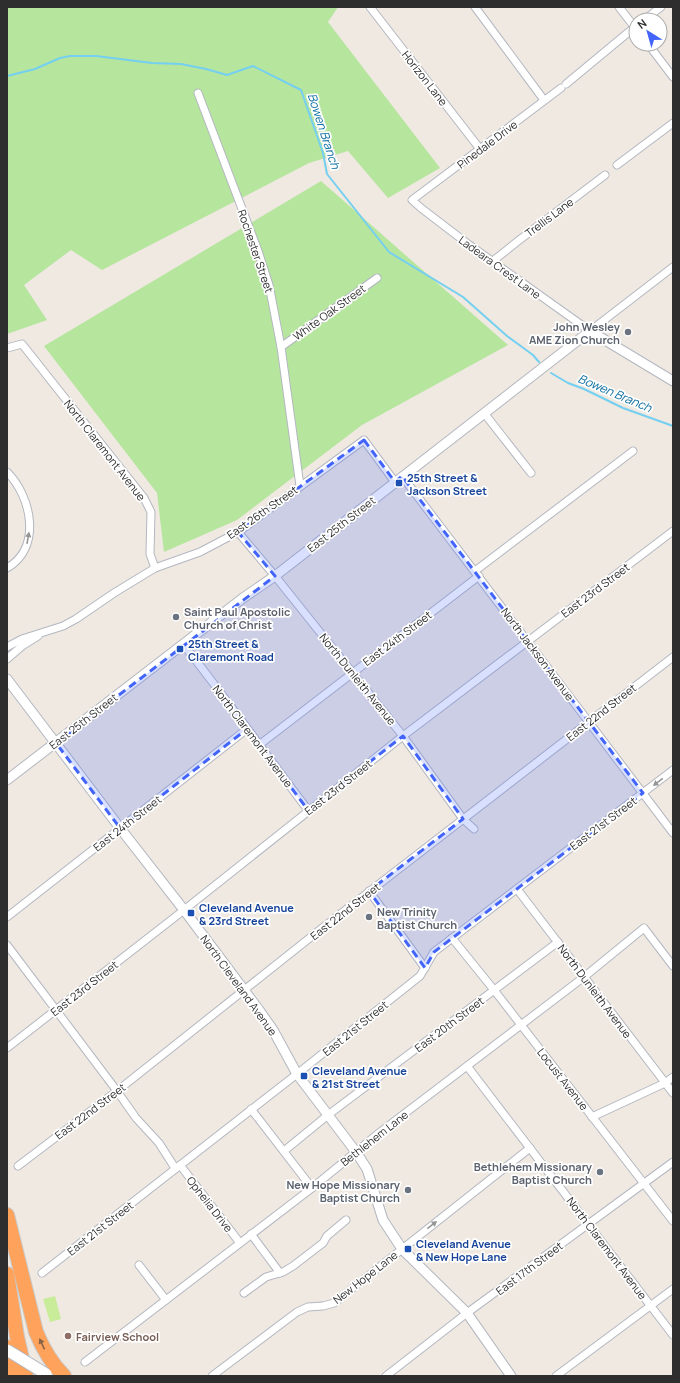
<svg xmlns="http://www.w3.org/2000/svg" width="680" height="1383" viewBox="0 0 680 1383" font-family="Manrope,sans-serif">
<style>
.green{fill:#b6e59e}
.pitch{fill:#c9ec9a}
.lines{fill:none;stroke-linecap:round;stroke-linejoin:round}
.stream{stroke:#75cff0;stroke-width:2}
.minor-casing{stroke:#b4b7c1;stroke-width:9}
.tertiary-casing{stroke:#b4b7c1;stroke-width:11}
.motorway-casing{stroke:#c9c9c9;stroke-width:16}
.minor{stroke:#fff;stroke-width:7}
.tertiary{stroke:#fff;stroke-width:9}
.motorway{stroke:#ffa35c;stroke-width:14}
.secondary-bridge-casing{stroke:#b4b7c1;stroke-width:13;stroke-linecap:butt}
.secondary-bridge{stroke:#fff;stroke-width:11}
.oneway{fill:#969696}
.oneway2{fill:#8c6343}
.marked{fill:#4264fb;fill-opacity:0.2;stroke:#4264fb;stroke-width:3;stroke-dasharray:8 5;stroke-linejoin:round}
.worship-dot{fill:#6b7280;stroke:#fff;stroke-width:1.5}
.transit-dot{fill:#1a4fb4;stroke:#fff;stroke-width:1.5}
.education-dot{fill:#8d6e63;stroke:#fff;stroke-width:1.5}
.labels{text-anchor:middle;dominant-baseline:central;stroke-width:3.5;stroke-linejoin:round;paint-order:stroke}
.street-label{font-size:11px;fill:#2e2e2e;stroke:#fff}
.worship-label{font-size:11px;font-weight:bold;fill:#5b616d;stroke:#fff;text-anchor:end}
.transit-label{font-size:11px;font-weight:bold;fill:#164399;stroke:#fff;text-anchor:start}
.education-label{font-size:11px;font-weight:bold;fill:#785e54;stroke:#fff;text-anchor:start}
.water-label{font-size:12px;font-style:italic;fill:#0d6fa3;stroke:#fff}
</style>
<rect width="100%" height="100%" fill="#efe9e1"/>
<!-- green -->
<g class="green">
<path d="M 7,7 L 338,7 L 328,22 L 440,168 L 388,198 L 348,151 L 309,163 L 102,270 L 71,250 L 24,285 L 47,320 L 7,334 Z"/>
<path d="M 321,181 L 508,345 L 362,425 L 237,520 L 164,552 L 157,493 L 44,346 Z"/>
</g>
<!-- pitch -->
<path class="pitch" d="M 55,1296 L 61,1319 L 50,1322 L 43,1299 Z"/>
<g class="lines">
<!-- stream -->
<g class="stream">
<path d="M 7,76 L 35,69 L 60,58 L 70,56 L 96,56 L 152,63 L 181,64 L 206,69 L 227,75 L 253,66 L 301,90 L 323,153 L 327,174 L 389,252 L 463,297 L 507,336 L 533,355 L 539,362"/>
<path d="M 551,373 L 568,383 L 584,389 L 623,408 L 673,426"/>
</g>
<!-- minor casing -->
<g class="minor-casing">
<g id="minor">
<path d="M 370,7 L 480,149"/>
<path d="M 475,7 L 544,100"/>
<path d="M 619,7 L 636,29"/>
<path d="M 644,20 L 661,7"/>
<path d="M 648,44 L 673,77"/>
<path d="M 566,84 L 636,26"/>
<path d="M 561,88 L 412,200 L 421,208 L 468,244 L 590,331 L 673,267"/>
<path d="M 198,93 L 258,251 L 269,285 L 281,347 L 300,486"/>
<path d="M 617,165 L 673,123"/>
<path d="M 493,261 L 518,241 L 605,175"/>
<path d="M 281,347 L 377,278"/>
<path d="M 7,348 L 22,344 L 144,498 L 151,512 L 150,554 L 155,568"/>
<path d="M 484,413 L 531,473"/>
<path d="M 7,472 C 32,497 42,548 7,568"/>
<path d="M 402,476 L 673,833"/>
<path d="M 238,532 L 275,576 L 403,736 L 463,819 L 474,829"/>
<path d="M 475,571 L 633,451"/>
<path d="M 183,644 C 226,698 266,755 308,810"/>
<path d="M 7,647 L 22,639 L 63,626 L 76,619 L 114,593 L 155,568 L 200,552 L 238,532 L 364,440 L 395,482"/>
<path d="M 7,659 L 22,646 L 38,636"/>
<path d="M 259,745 L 479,576"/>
<path d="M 517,889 L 673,1093"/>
<path d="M 369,891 L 425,968"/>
<path d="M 7,917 L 247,729"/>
<path d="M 452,938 L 494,990 L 673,1221"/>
<path d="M 7,945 L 117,1091 L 136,1118 L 159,1143 L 175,1168"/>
<path d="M 7,1048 L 184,910 L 403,736 L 673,531"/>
<path d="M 467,1066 L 673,1335"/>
<path d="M 251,1109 L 312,1188"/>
<path d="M 592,1117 L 665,1083 L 673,1077"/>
<path d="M 284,1151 L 328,1115 L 558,942"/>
<path d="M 180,1165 L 240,1243"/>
<path d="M 18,1166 L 117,1091 L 321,929 L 673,657"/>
<path d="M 251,1234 L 280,1273"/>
<path d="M 139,1265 L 166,1300"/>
<path d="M 42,1273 L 297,1074 L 420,976 L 434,952 L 673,770"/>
<path d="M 244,1293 L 266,1277 L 283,1272 L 293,1266 L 323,1243 L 327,1236 L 346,1220"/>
<path d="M 85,1362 L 312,1188 L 379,1133 L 584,977 L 644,928 L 673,966"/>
<path d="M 212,1376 L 297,1312 L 308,1307 L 323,1306 L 334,1303 L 530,1148"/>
<path d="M 386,1376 L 467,1313 L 673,1162"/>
<path d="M 556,1376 L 673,1289"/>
</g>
</g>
<!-- tertiary casing -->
<g class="tertiary-casing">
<g id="tertiary">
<path d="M 7,679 L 120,828 L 184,910 L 259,1010 L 273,1030 L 297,1074 L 356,1152 L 367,1169 L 383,1220 L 402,1249 L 467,1313 L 511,1376"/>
<path d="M 7,780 L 243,598 L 275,576 L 590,331 L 673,381"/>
</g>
</g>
<!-- motorway casing -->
<g class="motorway-casing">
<g id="motorway">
<path d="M 7,1215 L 36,1332 C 43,1349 51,1363 64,1376"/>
<path d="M 7,1274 L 17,1337 L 26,1376"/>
<path d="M 7,1347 L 14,1376"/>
</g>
</g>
<!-- minor -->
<use href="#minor" class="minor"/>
<!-- tertiary -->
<use href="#tertiary" class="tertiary"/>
<!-- motorway -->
<use href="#motorway" class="motorway"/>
<!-- secondary-bridge casing -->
<g class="secondary-bridge-casing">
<path id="secondary-bridge" d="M 7,1350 L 46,1374"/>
</g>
<!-- secondary-bridge -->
<use href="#secondary-bridge" class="secondary-bridge"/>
</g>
<!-- one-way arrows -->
<defs><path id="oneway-solid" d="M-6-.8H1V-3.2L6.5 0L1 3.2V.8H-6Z"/></defs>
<g class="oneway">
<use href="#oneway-solid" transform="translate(28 538) rotate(-80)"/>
<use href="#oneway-solid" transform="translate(658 782) rotate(143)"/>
<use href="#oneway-solid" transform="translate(432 1225) rotate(-38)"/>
</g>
<use class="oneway2" href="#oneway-solid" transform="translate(42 1344) rotate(-115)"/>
<!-- marked area -->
<path class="marked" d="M 364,440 L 395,482 L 402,476 L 643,793 L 434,952 L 425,968 L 369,891 L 463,819 L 403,736 L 308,810 L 247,729 L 120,828 L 56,743 L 275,576 L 238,532 Z"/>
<!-- markers -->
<g class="worship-dot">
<circle cx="628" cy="332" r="4"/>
<circle cx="176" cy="617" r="4"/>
<circle cx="369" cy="917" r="4"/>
<circle cx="600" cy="1172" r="4"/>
<circle cx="408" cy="1190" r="4"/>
</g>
<g class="transit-dot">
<rect x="395" y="479" width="8" height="8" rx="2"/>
<rect x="176" y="645" width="8" height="8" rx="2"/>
<rect x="187" y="909" width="8" height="8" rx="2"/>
<rect x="300" y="1072" width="8" height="8" rx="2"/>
<rect x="404" y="1245" width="8" height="8" rx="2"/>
</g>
<circle class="education-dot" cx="68" cy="1336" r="4"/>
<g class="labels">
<!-- street labels -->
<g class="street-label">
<text transform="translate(425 78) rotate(52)">Horizon Lane</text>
<text transform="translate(487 144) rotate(-37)">Pinedale Drive</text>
<text transform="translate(549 217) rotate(-37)">Trellis Lane</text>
<text transform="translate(256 251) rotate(71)">Rochester Street</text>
<text transform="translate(500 267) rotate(36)">Ladeara Crest Lane</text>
<text transform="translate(329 312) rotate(-36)">White Oak Street</text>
<text transform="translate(105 450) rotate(52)">North Claremont Avenue</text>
<text transform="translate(262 512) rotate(-35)">East 26th Street</text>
<text transform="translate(341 524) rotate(-38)">East 25th Street</text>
<text transform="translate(595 590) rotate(-37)">East 23rd Street</text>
<text transform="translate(397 638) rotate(-37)">East 24th Street</text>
<text transform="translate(538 654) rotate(53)">North Jackson Avenue</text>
<text transform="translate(358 679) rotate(51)">North Dunleith Avenue</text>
<text transform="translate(601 712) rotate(-38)">East 22nd Street</text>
<text transform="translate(83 721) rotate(-38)">East 25th Street</text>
<text transform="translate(253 736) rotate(53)">North Claremont Avenue</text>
<text transform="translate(338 787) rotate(-38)">East 23rd Street</text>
<text transform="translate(127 823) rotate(-38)">East 24th Street</text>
<text transform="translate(603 823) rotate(-37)">East 21st Street</text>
<text transform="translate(345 911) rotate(-38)">East 22nd Street</text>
<text transform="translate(239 985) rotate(54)">North Cleveland Avenue</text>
<text transform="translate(84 988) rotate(-38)">East 23rd Street</text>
<text transform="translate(595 991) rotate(53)">North Dunleith Avenue</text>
<text transform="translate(449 1024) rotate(-37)">East 20th Street</text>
<text transform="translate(355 1028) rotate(-39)">East 21st Street</text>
<text transform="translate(563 1079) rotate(52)">Locust Avenue</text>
<text transform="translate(90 1111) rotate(-37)">East 22nd Street</text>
<text transform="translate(374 1138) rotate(-38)">Bethlehem Lane</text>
<text transform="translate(210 1204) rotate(52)">Ophelia Drive</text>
<text transform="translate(100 1228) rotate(-38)">East 21st Street</text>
<text transform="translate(607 1248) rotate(53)">North Claremont Avenue</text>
<text transform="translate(529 1268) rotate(-37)">East 17th Street</text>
<text transform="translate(365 1277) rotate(-38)">New Hope Lane</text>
</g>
<!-- worship labels -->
<g class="worship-label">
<text x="620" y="326">John Wesley<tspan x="620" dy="13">AME Zion Church</tspan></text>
<text x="184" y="611" text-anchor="start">Saint Paul Apostolic<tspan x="184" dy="13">Church of Christ</tspan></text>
<text x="377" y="911" text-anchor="start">New Trinity<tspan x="377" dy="13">Baptist Church</tspan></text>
<text x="592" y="1166">Bethlehem Missionary<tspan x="592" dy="13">Baptist Church</tspan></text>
<text x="400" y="1184">New Hope Missionary<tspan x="400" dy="13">Baptist Church</tspan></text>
</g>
<!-- transit labels -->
<g class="transit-label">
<text x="407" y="477">25th Street &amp;<tspan x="407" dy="13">Jackson Street</tspan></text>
<text x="188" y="643">25th Street &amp;<tspan x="188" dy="13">Claremont Road</tspan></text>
<text x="199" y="907">Cleveland Avenue<tspan x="199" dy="13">&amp; 23rd Street</tspan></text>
<text x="312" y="1070">Cleveland Avenue<tspan x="312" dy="13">&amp; 21st Street</tspan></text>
<text x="416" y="1243">Cleveland Avenue<tspan x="416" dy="13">&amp; New Hope Lane</tspan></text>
</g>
<!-- education labels -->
<g class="education-label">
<text x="76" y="1336">Fairview School</text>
</g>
<!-- water labels -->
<g class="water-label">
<text transform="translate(324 131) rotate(72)">Bowen Branch</text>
<text transform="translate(615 393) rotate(23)">Bowen Branch</text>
</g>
</g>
<!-- border -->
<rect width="680" height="1383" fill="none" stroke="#2e2e2e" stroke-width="16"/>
<!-- north arrow -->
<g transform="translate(648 32) rotate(323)"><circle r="19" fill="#ffffff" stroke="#ababab"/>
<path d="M0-3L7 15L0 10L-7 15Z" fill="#4264fb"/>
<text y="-6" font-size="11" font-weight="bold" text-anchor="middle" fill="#2e2e2e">N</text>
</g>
</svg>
